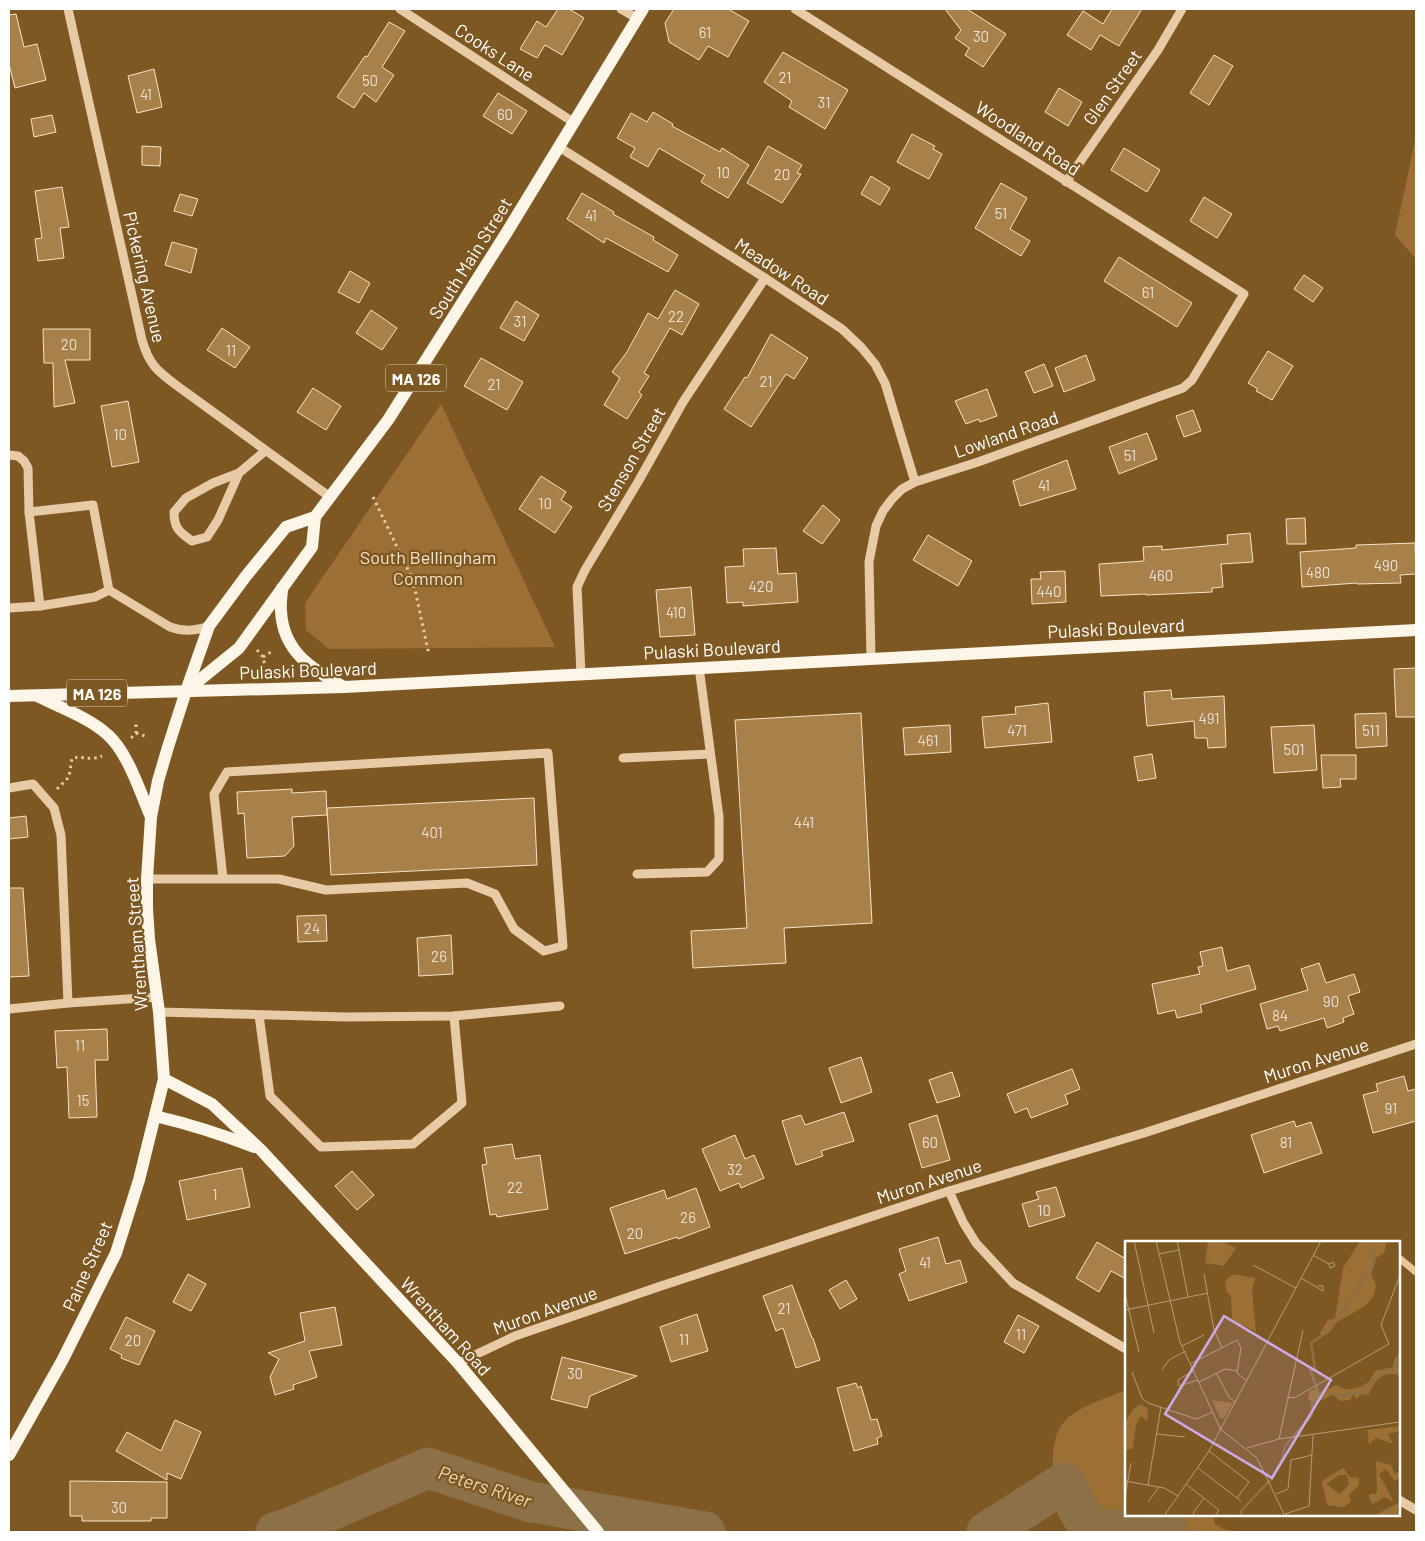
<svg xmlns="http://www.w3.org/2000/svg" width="1425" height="1541" viewBox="0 0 1425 1541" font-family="Barlow,sans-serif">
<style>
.green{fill:#9c7035}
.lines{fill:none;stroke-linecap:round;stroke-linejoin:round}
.stream{stroke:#e8c69a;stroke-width:7}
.river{stroke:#8b7048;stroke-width:41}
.building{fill:#a7804a;stroke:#f5e3c9}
.path{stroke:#e6cba6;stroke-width:3;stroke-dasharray:2.5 4;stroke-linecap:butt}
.minor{stroke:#e6cba6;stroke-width:9}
.major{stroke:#fdf5e7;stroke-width:12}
.labels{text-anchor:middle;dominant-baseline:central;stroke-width:4.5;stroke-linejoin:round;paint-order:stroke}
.number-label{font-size:15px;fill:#e9dfd2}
.shield{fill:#7e5822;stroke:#d8cdbd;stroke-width:1}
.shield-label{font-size:16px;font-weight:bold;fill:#fff}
.street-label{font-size:18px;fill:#fff;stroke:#7e5822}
.park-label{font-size:18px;fill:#f5e3c9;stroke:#7e5822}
.water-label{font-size:19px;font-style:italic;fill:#efd6b5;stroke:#7e5822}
.inset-river{fill:none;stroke:#8b7048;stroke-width:2.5}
.inset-road{fill:none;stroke:#b29b7a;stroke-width:1}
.view{fill:#caabe5;fill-opacity:0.15;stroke:#caabe5;stroke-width:2.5}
.inset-edge{fill:none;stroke:#fff;stroke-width:2.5}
</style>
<rect width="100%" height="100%" fill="#7e5822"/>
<!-- green -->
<g class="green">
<path d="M 1416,136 L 1416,259 L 1395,235 Z"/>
<path d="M 441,404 L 555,647 L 329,649 L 306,630 L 305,603 Z"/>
<path d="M 1126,1390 L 1126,1515 L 1213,1515 L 1215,1524 L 1223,1529 L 1238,1532 L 1078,1532 L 1077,1531 C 1072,1525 1067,1518 1063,1512 C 1053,1490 1046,1441 1064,1422 C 1078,1406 1107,1398 1126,1390 Z"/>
</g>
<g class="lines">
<!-- stream -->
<g class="stream">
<path d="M 1399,1258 L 1416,1272"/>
<path d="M 1175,1515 L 1168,1530 L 1182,1532"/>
</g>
<!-- river -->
<g class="river">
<path d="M 276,1532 L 285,1530 L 428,1468 L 531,1502 L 705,1532"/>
<path d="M 987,1532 L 1064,1483 L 1090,1530 L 1168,1530"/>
</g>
</g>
<!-- building -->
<g class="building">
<path d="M 558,9 L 569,9 L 584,18 L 562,55 L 545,45 L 537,58 L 520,49 L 537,21 L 546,27 Z"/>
<path d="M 674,9 L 728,9 L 749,21 L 728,57 L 708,46 L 699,60 L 669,42 L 665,23 Z"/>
<path d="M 945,9 L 967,9 L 1006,34 L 983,67 L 965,55 L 969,48 L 955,38 L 961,30 Z"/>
<path d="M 1112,9 L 1142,9 L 1119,46 L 1100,35 L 1091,50 L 1067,35 L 1083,11 L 1103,24 Z"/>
<path d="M 16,14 L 24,47 L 37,44 L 46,80 L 15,88 L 9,64 L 9,15 Z"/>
<path d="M 389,22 L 405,31 L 382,67 L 394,75 L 376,102 L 364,93 L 354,108 L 337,97 L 365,56 L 367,57 Z"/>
<path d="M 783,52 L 848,90 L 825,129 L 789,107 L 792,101 L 764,82 Z"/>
<path d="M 1214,55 L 1233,66 L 1209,105 L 1190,93 Z"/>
<path d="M 154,69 L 162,107 L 137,113 L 128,76 Z"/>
<path d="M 1059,88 L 1082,102 L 1068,126 L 1045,112 Z"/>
<path d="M 498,93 L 527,111 L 512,134 L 483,116 Z"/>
<path d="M 653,112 L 673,124 L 672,126 L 720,152 L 722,148 L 749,165 L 728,198 L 701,182 L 705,175 L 659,148 L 648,167 L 630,157 L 635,148 L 617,138 L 631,113 L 647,122 Z"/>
<path d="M 52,115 L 56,132 L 34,137 L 31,119 Z"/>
<path d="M 912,134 L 935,146 L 933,149 L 942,154 L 929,179 L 897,162 Z"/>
<path d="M 142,146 L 161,147 L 160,166 L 142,165 Z"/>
<path d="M 768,146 L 802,165 L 797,173 L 801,174 L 782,203 L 747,183 Z"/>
<path d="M 1124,148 L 1160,170 L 1147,192 L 1111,170 Z"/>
<path d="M 871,176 L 890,188 L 880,205 L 861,194 Z"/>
<path d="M 1001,183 L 1027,198 L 1010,229 L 1030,241 L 1021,256 L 975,228 Z"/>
<path d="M 62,187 L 69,227 L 60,228 L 64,258 L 38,261 L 35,239 L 42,238 L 35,191 Z"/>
<path d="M 582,193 L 614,212 L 613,214 L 654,237 L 653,240 L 678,255 L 668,272 L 606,238 L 604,243 L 567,219 Z"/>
<path d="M 180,194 L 198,199 L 192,216 L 174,211 Z"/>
<path d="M 1204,197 L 1232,214 L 1217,238 L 1190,221 Z"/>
<path d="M 172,242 L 197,249 L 191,273 L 165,265 Z"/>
<path d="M 1119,257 L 1192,303 L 1177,327 L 1104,281 Z"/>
<path d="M 350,271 L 370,283 L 359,303 L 338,292 Z"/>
<path d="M 1304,275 L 1323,288 L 1313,302 L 1294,289 Z"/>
<path d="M 675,290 L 699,304 L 682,335 L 670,328 L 644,373 L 649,376 L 639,392 L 642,395 L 627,419 L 604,405 L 620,378 L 612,372 L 627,352 L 648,313 L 658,319 Z"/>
<path d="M 516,301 L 539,315 L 524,341 L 500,328 Z"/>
<path d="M 371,310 L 397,328 L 382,350 L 356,333 Z"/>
<path d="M 222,328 L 250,347 L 235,368 L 207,350 Z"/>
<path d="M 43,329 L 90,329 L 90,360 L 65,360 L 75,403 L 54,407 L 53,363 L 44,363 Z"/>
<path d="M 771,334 L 808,358 L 794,379 L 786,374 L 751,427 L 724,409 L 745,377 L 747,378 Z"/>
<path d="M 1268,351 L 1293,366 L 1272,400 L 1256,391 L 1258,389 L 1248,383 Z"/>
<path d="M 1086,355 L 1095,380 L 1064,392 L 1055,368 Z"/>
<path d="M 481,358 L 523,382 L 507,410 L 464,386 Z"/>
<path d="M 1044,364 L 1053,386 L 1034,393 L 1025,372 Z"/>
<path d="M 313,388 L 341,406 L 326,430 L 297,412 Z"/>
<path d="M 987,389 L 997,416 L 980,422 L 979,419 L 966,424 L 955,401 Z"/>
<path d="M 128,401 L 139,462 L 112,467 L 101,406 Z"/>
<path d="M 1193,410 L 1201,431 L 1184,437 L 1176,416 Z"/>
<path d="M 1147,433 L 1157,459 L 1119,474 L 1109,447 Z"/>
<path d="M 1067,460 L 1076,489 L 1020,506 L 1013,481 Z"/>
<path d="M 541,476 L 566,492 L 561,500 L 572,507 L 555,533 L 519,509 Z"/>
<path d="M 823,505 L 840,520 L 822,544 L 803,531 Z"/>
<path d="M 1305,518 L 1306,544 L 1287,544 L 1286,519 Z"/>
<path d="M 1250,533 L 1253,562 L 1221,564 L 1223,587 L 1212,588 L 1212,592 L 1146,595 L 1146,594 L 1101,596 L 1099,564 L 1144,561 L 1143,547 L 1162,546 L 1162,550 L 1228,544 L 1227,535 Z"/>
<path d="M 928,535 L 972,561 L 958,586 L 913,560 Z"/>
<path d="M 1415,543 L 1416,574 L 1400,575 L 1401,583 L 1357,584 L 1357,583 L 1302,587 L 1300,552 L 1356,548 L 1356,545 Z"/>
<path d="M 776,548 L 778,574 L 796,573 L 798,602 L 743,606 L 743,602 L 727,603 L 725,567 L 744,566 L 743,549 Z"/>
<path d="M 1065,571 L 1066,602 L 1032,604 L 1031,579 L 1041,579 L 1040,572 Z"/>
<path d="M 691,587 L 695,635 L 660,637 L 656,590 Z"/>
<path d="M 1416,668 L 1416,717 L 1396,717 L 1394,669 Z"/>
<path d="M 1171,690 L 1172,699 L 1224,696 L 1226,747 L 1208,748 L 1207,738 L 1195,738 L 1194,721 L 1147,726 L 1144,692 Z"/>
<path d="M 1048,703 L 1052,742 L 985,748 L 982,717 L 1016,714 L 1015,707 Z"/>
<path d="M 861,713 L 872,923 L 784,928 L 786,963 L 693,968 L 691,931 L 747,928 L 735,720 Z"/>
<path d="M 1386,713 L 1387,746 L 1356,748 L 1355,714 Z"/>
<path d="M 950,725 L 951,752 L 905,755 L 903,728 Z"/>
<path d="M 1314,725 L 1317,770 L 1274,773 L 1271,727 Z"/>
<path d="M 1152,754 L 1156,778 L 1138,781 L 1134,757 Z"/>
<path d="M 1321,755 L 1356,755 L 1356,779 L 1340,779 L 1341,787 L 1323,788 Z"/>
<path d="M 292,789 L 292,793 L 326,791 L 327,815 L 292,817 L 294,846 L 285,856 L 247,858 L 244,813 L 238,814 L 237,792 Z"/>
<path d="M 534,798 L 537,865 L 331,875 L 327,808 Z"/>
<path d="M 26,816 L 28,837 L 9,839 L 9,818 Z"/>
<path d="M 9,888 L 23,888 L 29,976 L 9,977 Z"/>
<path d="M 326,915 L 327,941 L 298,942 L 297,916 Z"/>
<path d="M 451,935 L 453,974 L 419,976 L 417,938 Z"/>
<path d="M 1222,947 L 1227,971 L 1249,965 L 1256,989 L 1200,1005 L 1202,1012 L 1177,1018 L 1175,1010 L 1158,1014 L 1152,984 L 1200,974 L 1198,967 L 1203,966 L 1200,952 Z"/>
<path d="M 1319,963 L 1326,983 L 1354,974 L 1360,992 L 1348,996 L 1354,1014 L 1343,1018 L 1344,1022 L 1327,1028 L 1324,1018 L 1280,1031 L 1278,1026 L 1267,1029 L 1260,1004 L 1308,990 L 1301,969 Z"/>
<path d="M 107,1029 L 108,1060 L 95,1060 L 97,1117 L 69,1118 L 67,1067 L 57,1068 L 55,1031 Z"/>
<path d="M 861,1057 L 872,1092 L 841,1103 L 829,1068 Z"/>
<path d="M 1072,1069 L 1080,1089 L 1065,1095 L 1068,1104 L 1031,1118 L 1027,1108 L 1015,1113 L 1007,1094 Z"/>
<path d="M 952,1072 L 960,1096 L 937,1103 L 929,1080 Z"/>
<path d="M 1404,1076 L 1408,1091 L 1416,1089 L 1416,1121 L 1373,1133 L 1363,1095 L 1378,1091 L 1376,1084 Z"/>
<path d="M 844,1112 L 854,1141 L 821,1151 L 823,1156 L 796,1165 L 782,1121 L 801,1115 L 805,1125 Z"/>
<path d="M 937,1115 L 950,1160 L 922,1168 L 909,1124 Z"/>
<path d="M 1294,1121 L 1296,1127 L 1311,1122 L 1322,1153 L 1264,1173 L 1251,1135 Z"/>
<path d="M 735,1135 L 745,1159 L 754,1155 L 764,1178 L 741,1188 L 739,1183 L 720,1191 L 702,1149 Z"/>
<path d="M 512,1144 L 515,1159 L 540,1155 L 548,1209 L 497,1217 L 496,1214 L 490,1215 L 482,1165 L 487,1164 L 484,1148 Z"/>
<path d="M 242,1168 L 250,1207 L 187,1220 L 179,1181 Z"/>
<path d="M 352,1171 L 374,1195 L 357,1210 L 335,1186 Z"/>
<path d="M 1056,1187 L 1065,1216 L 1029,1227 L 1022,1204 L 1039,1199 L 1036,1192 Z"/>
<path d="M 696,1188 L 710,1227 L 678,1239 L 677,1237 L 625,1254 L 610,1208 L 664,1190 L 667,1199 Z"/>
<path d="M 938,1237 L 946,1264 L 960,1260 L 967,1282 L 909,1301 L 899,1274 L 906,1271 L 899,1249 Z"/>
<path d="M 1097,1242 L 1126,1259 L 1126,1279 L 1111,1271 L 1099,1292 L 1076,1278 Z"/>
<path d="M 188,1274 L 206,1284 L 191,1311 L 173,1302 Z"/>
<path d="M 846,1280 L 857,1299 L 840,1309 L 829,1290 Z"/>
<path d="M 792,1285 L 812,1338 L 813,1338 L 820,1360 L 796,1368 L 783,1328 L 776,1331 L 763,1296 Z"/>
<path d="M 335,1307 L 342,1345 L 309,1351 L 317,1377 L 293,1385 L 294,1389 L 275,1395 L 270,1377 L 279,1359 L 268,1353 L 305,1341 L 300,1313 Z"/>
<path d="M 697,1314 L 708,1351 L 671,1362 L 660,1327 Z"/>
<path d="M 1018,1315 L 1039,1326 L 1024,1353 L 1004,1342 Z"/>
<path d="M 126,1317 L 155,1331 L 139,1365 L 121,1358 L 122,1355 L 110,1349 Z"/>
<path d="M 562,1357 L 637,1376 L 590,1396 L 587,1408 L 551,1399 Z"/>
<path d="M 856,1383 L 858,1388 L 861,1386 L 871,1420 L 877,1419 L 882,1436 L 877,1438 L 878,1444 L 854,1451 L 837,1388 Z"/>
<path d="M 175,1420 L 201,1432 L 181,1479 L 167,1473 L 167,1480 L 116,1451 L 127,1432 L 161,1451 Z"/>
<path d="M 70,1481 L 167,1482 L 167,1518 L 151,1518 L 151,1521 L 82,1521 L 82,1516 L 70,1516 Z"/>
</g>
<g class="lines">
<!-- path -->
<g class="path">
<path d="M 373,497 L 413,580 L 429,655"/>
<path d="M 257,650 L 263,657 L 265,666"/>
<path d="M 263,657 L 274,650"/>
<path d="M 136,733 L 148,737"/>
<path d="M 131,738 L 136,733 L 136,721"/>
<path d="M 57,789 L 69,777 L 72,758 C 84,756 90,761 102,756"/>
</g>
<!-- minor -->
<g class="minor">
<path d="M 68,9 L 142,340 C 149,364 156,370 176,385 L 330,497"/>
<path d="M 400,9 L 573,122"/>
<path d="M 621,9 L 637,18"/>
<path d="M 795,9 L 1244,294 L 1192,380 L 1183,388 L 978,462 L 915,482 L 902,489 L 892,499 L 883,511 L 876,526 L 869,562 L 871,658"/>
<path d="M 559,147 L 765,278 L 842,329 L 861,347 L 875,364 L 885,383 L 915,482"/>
<path d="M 1066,182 L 1158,50 L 1182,9"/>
<path d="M 9,455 L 18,456 L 24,461 L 28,468 L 29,512 L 40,606 L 9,608"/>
<path d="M 239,473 L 218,520 L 207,537 L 192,541 C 179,532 174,528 174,512 L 186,498 L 213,483 L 239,473 L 265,451"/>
<path d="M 29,512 L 93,505 L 109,590 L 170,627 C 184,632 195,631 209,626"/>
<path d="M 40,606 L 95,597 L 109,590"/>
<path d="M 581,674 L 577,587 L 585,570 L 638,482 L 683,402 L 765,278"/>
<path d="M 623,758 L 710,754"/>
<path d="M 9,788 L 33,784 L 54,808 L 61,835 L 68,1003"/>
<path d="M 637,874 L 707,872 L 719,859 L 719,817 L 699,667"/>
<path d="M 147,879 L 279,879 L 326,890 L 467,883 L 495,894 L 514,929 L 544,951 L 563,946 L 548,753 L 227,772 L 214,794 L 223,879"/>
<path d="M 9,1009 L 68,1003 L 157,997"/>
<path d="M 159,1012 L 346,1017 L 454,1016 L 560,1006"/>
<path d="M 259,1015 L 270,1096 L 321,1147 L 413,1144 L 462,1103 L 454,1016"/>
<path d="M 949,1191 L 963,1222 L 976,1243 L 1013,1283 L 1126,1349"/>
<path d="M 458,1363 L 515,1336 L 658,1287 L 949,1191 L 1144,1133 L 1416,1044"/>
<path d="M 1399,1500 L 1416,1510"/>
</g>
<!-- major -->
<g class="major">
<path d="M 282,588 C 282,595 280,603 281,611 C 283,652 312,669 344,687"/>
<path d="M 186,691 L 239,648 L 312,547 L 315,517"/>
<path d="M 9,696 C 120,692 232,691 344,687 L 1416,630"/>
<path d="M 37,696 C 59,707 90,718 108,735 C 128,753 140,792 151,817"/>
<path d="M 164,1079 L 212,1104 L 261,1150 L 458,1363 L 598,1532"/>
<path d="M 155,1116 C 189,1124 221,1134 254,1147"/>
<path d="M 9,1455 L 62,1361 L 116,1253 L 139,1180 L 164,1079 L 159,1012 L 149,939 L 147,908 L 147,879 L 151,817 L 158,781 L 168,747 L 186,691 L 209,626 L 246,576 L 286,527 L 315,517 L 388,420 L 507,232 L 643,9"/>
</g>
</g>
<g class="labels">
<!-- number labels -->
<g class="number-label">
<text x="705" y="32">61</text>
<text x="981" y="36">30</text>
<text x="785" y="77">21</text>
<text x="370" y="80">50</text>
<text x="146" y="94">41</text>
<text x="824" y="102">31</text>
<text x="505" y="114">60</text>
<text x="723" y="172">10</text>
<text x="782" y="174">20</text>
<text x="1001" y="213">51</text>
<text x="591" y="215">41</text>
<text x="1148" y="292">61</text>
<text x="676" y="316">22</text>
<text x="520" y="321">31</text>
<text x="69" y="344">20</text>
<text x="231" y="350">11</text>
<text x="766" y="381">21</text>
<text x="494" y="384">21</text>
<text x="120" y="434">10</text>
<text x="1130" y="455">51</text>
<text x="1044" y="485">41</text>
<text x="545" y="503">10</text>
<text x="1386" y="565">490</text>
<text x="1318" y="572">480</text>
<text x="1161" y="575">460</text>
<text x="761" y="586">420</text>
<text x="1049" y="591">440</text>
<text x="676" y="612">410</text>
<text x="1209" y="718">491</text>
<text x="1017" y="730">471</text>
<text x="1371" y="730">511</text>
<text x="928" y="740">461</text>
<text x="1294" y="749">501</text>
<text x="804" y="822">441</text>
<text x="432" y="832">401</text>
<text x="312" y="928">24</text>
<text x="439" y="956">26</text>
<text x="1331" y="1001">90</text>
<text x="1280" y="1015">84</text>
<text x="80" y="1045">11</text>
<text x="83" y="1100">15</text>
<text x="1391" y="1108">91</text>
<text x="930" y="1142">60</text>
<text x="1286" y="1142">81</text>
<text x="735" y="1169">32</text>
<text x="515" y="1187">22</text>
<text x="215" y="1194">1</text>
<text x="1044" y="1210">10</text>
<text x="688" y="1217">26</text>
<text x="635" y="1233">20</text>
<text x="925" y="1262">41</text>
<text x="784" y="1308">21</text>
<text x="1021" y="1334">11</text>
<text x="684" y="1339">11</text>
<text x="133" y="1340">20</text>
<text x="575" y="1373">30</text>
<text x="119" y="1507">30</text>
</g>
<!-- shield labels -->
<g class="shield">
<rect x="386" y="364.5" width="60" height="27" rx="4"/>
<rect x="67" y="679.5" width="60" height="27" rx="4"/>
</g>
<g class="shield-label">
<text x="416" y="378">MA 126</text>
<text x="97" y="693">MA 126</text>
</g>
<!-- street labels -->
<g class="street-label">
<text transform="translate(495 52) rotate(33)">Cooks Lane</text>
<text transform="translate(1112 87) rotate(-55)">Glen Street</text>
<text transform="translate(1028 138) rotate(33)">Woodland Road</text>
<text transform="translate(470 258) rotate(-58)">South Main Street</text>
<text transform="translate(782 271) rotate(33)">Meadow Road</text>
<text transform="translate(145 277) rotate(77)">Pickering Avenue</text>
<text transform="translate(1006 434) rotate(-19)">Lowland Road</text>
<text transform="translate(631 459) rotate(-60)">Stenson Street</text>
<text transform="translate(1116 628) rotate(-3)">Pulaski Boulevard</text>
<text transform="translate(712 649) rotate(-3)">Pulaski Boulevard</text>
<text transform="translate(308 670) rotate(-2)">Pulaski Boulevard</text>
<text transform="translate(136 944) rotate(-94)">Wrentham Street</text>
<text transform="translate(1316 1060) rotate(-18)">Muron Avenue</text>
<text transform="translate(929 1181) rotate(-18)">Muron Avenue</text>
<text transform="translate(87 1266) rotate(-66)">Paine Street</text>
<text transform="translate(545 1310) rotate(-20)">Muron Avenue</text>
<text transform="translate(446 1326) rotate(48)">Wrentham Road</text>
</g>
<!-- park labels -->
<g class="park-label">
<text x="428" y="557">South Bellingham<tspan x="428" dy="21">Common</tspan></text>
</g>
<!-- water labels -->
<g class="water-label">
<text transform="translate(485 1486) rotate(18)">Peters River</text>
</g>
</g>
<!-- overview -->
<g transform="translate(1125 1241)">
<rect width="275" height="275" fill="#7e5822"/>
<path d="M 83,0 L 96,0 L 111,7 L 99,25 L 80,22 ZM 235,0 L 262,0 L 259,12 L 247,19 L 249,24 L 246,33 L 251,44 L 248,56 L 240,65 L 212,81 L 202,94 L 194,93 L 203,79 L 210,78 L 218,27 ZM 108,33 L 130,37 L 127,50 L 131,91 L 120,85 L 115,86 L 107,78 L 106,55 L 102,51 L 100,40 ZM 275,111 L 275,137 L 272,133 L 261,133 L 252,138 L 243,154 L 237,153 L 231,158 L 229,153 L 225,159 L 216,160 L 207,154 L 191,162 L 183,159 L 184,151 L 191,147 L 196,152 L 211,144 L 221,149 L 235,146 L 244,141 L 250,130 L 268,126 L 269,119 ZM 87,159 L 108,162 L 99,177 L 95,177 ZM 16,163 L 23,168 L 22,180 L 16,175 L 11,184 L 8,207 L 0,210 L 0,181 L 9,167 ZM 275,185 L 275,190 L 263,193 L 268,203 L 251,197 L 244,203 L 242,189 ZM 251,220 L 266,224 L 270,233 L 275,230 L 275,236 L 270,240 L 261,228 L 254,233 L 269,261 L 259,256 L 248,263 L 244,257 L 244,253 L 251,253 L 252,248 ZM 218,227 L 225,236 L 234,237 L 234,244 L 224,254 L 226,261 L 218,266 L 202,264 L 197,240 ZM 214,234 L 222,234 L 224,243 L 215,253 L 201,243 ZM 275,261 L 275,275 L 248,275 L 252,273 Z" fill="#9c7035" fill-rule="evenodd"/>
<path class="inset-river" d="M 250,0 L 249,22 L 205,89 L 186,102 L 190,127 L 185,129 L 195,156 L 198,151 L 217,155 L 234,152 L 258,133 L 267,130 L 275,119M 116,275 L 116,270 L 147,237 L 156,221 L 160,205 L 187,174 L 187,161 L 191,161 L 195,156"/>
<path class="inset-road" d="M 9,0 L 29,92M 31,0 L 55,101 L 96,189M 54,9 L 63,56M 34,13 L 54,9 L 52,0M 188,14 L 204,23 L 205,27 L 210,25 L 208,21 L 204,23M 128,24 L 171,47M 79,33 L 89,89 L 97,107M 176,37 L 198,50 L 198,45 L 193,45M 0,53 L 14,111M 0,69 L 83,52M 57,105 L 79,94M 65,123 L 112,99 L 116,107 L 112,132 L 122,140M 37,129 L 44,119 L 59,111M 68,130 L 53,139 L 54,145 L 73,139M 7,131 L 17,157 L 23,162 L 71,178 L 88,171M 91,132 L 104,156 L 110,161M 74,141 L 100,128 L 112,130M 162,157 L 171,156 L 264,103 L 256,84 L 275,34M 94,187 L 132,217 L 160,275M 31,193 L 60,196M 154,198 L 178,89M 122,207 L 154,198 L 275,181M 84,210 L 124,241 L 112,257M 73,227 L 116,260M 0,240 L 39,247 L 53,255M 61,243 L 94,269 L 90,275M 23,244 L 36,166M 151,253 L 163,248 L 166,219 L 187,214M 0,256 L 6,222M 23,261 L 34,246M 160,273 L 184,265 L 188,194M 39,275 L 84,210 L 196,0M 71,275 L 68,272 L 79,257"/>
<path class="view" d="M 99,75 L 206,139 L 147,237 L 40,173 Z"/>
<rect width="275" height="275" class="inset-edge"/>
</g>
<!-- border -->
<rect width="1425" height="1541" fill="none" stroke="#ffffff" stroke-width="20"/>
</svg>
